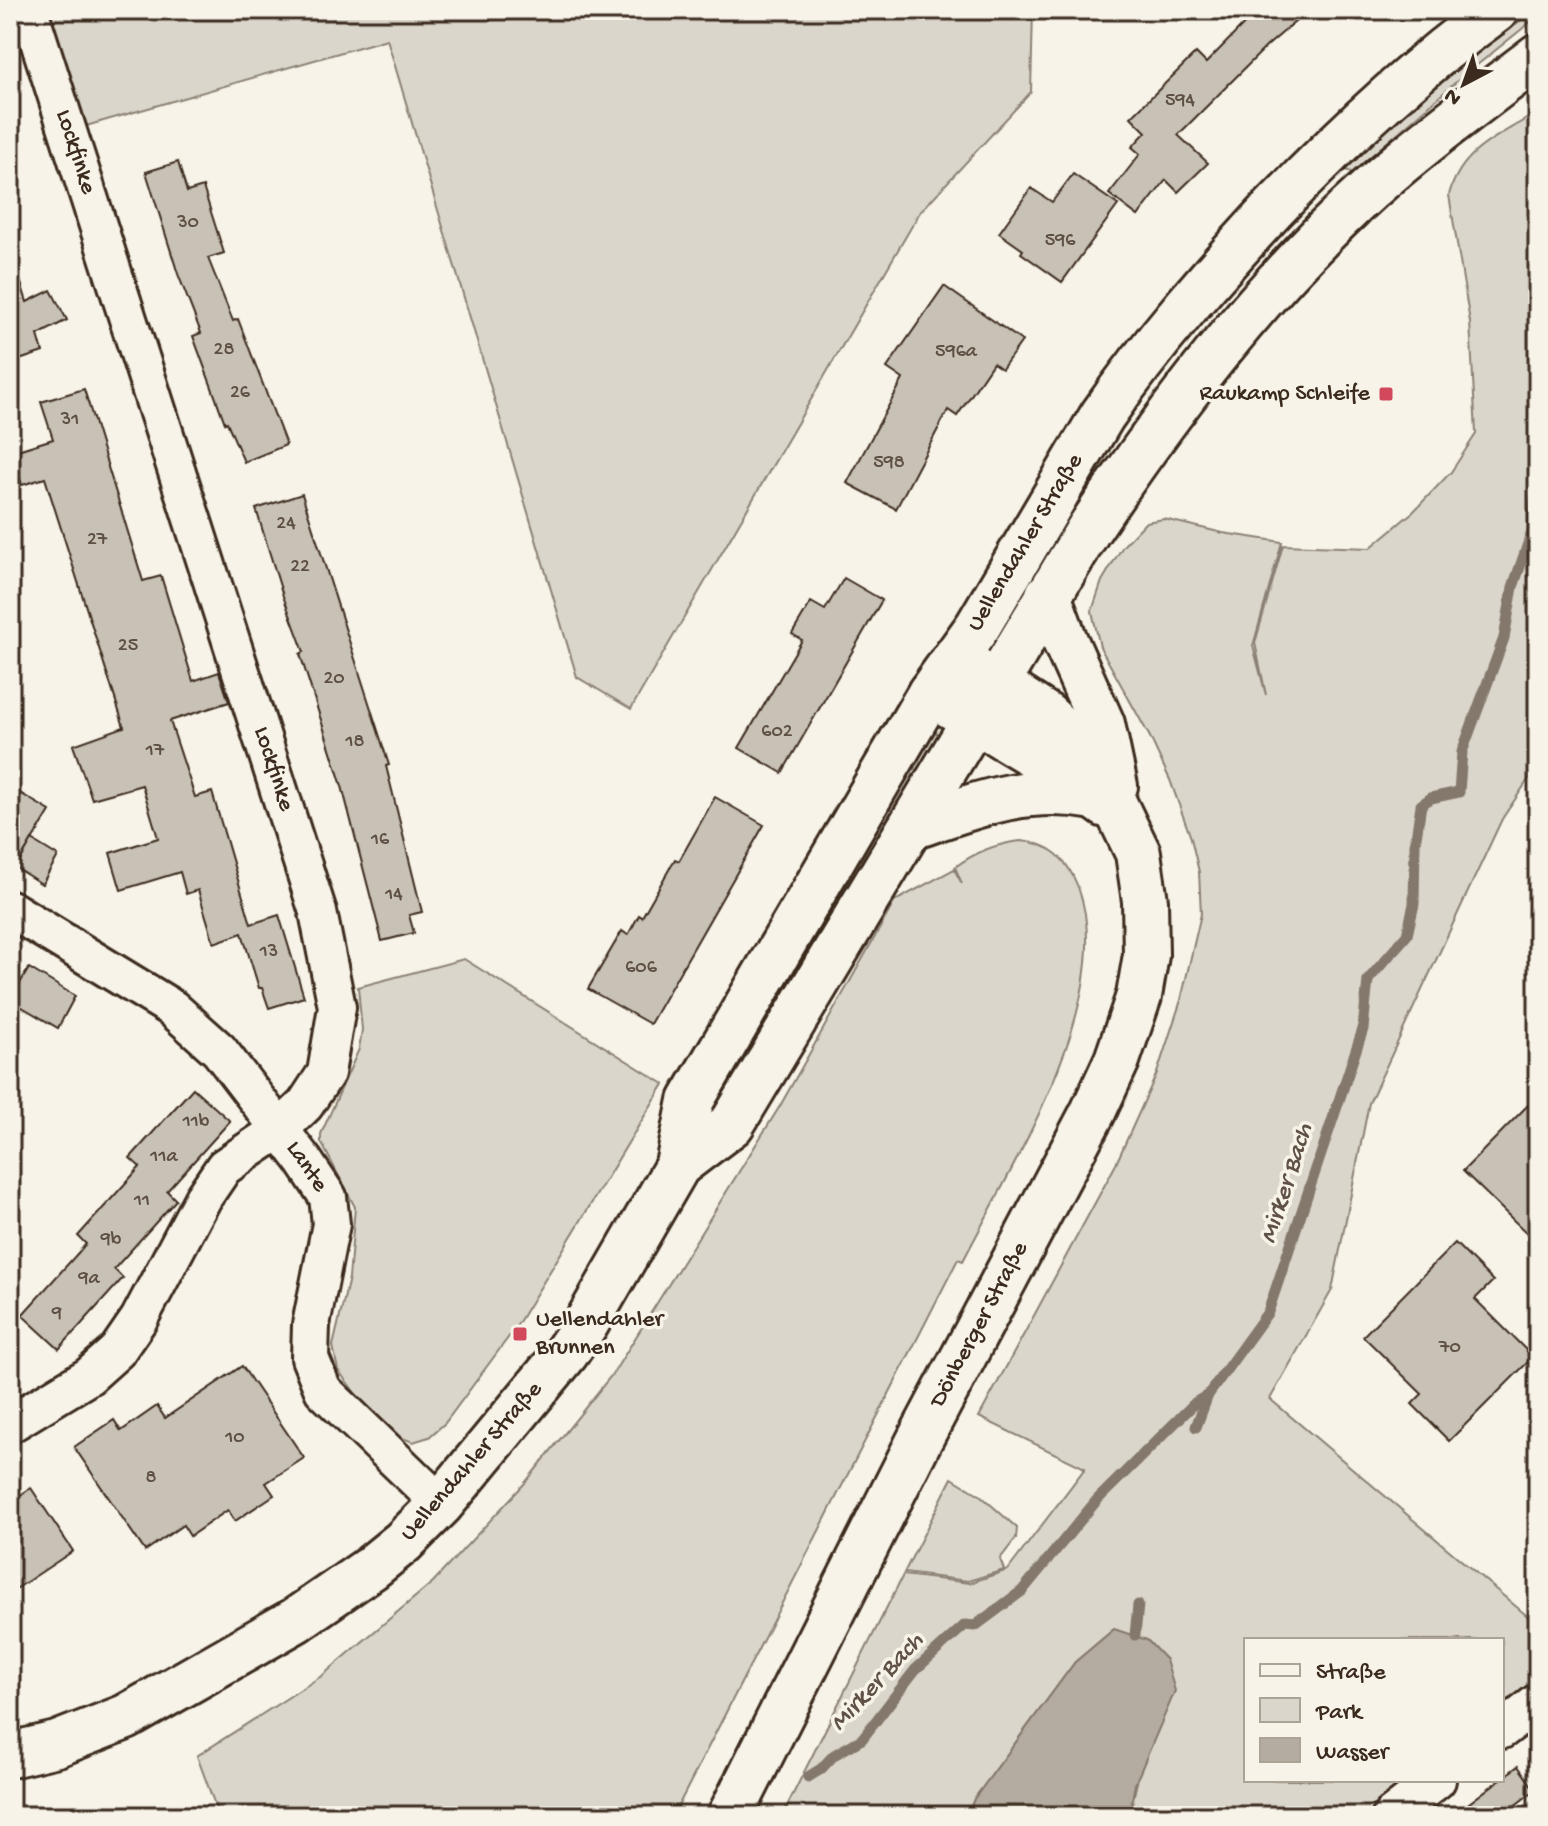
<svg xmlns="http://www.w3.org/2000/svg" width="1548" height="1826" viewBox="0 0 1548 1826" font-family="'Gochi Hand',sans-serif">
<style>
.green{fill:#dbd6cb;stroke:#8b8074;stroke-width:2}
.water{fill:#b4aca0;stroke:#84786c;stroke-width:2}
.lines{fill:none;stroke-linecap:round;stroke-linejoin:round}
.stream{stroke:#84786c;stroke-width:11}
.building{fill:#c8c1b6;stroke:#3b2a1e;stroke-width:2}
.minor-casing{stroke:#3b2a1e;stroke-width:42}
.tertiary-casing{stroke:#3b2a1e;stroke-width:50}
.secondary-casing{stroke:#3b2a1e;stroke-width:50}
.minor{stroke:#f7f3e8;stroke-width:36}
.tertiary{stroke:#f7f3e8;stroke-width:44}
.secondary{stroke:#f7f3e8;stroke-width:44}
.poi-dot{fill:#d1495b;stroke:#f7f3e8;stroke-width:3}
.labels{text-anchor:middle;dominant-baseline:central;stroke-width:7;stroke-linejoin:round;paint-order:stroke}
.number-label{font-size:20px;fill:#5e5044}
.street-label{font-size:24px;fill:#3b2a1e;stroke:#f7f3e8}
.poi-label{font-size:24px;fill:#3b2a1e;stroke:#f7f3e8;text-anchor:end}
.water-label{font-size:26px;font-style:italic;fill:#5f5145;stroke:#f7f3e8}
</style>
<rect width="100%" height="100%" fill="#f7f3e8"/>
<filter id="ink" filterUnits="userSpaceOnUse"><feTurbulence type="fractalNoise" baseFrequency=".0125" numOctaves="2"/><feDisplacementMap in="SourceGraphic" scale="16" xChannelSelector="R" yChannelSelector="G"/><feConvolveMatrix kernelMatrix="1 2 1 2 8 2 1 2 1" color-interpolation-filters="sRGB"/></filter>
<g filter="url(#ink)">
<!-- green -->
<g class="green">
<path d="M 47,10 L 1033,10 L 1031,92 L 920,212 L 631,709 L 577,677 L 387,39 L 86,126 Z"/>
<path d="M 1534,10 L 1538,10 L 1538,16 L 1456,82 L 1352,173 L 1342,168 L 1455,71 Z"/>
<path d="M 1538,112 L 1538,765 L 1502,819 L 1369,1103 L 1332,1290 L 1270,1399 L 1538,1625 L 1538,1682 L 1502,1710 L 1502,1640 L 1246,1640 L 1246,1780 L 1411,1780 L 1366,1816 L 1129,1816 L 1166,1660 L 1147,1640 L 1114,1630 L 1075,1662 L 974,1799 L 967,1816 L 782,1816 L 903,1575 L 970,1583 L 1008,1570 L 1085,1468 L 979,1417 L 1115,1166 L 1157,1073 L 1181,1000 L 1201,914 L 1199,872 L 1191,838 L 1170,780 L 1150,737 L 1100,647 L 1092,611 L 1102,581 L 1123,546 L 1146,522 L 1164,519 L 1223,533 L 1282,542 L 1253,646 L 1266,695 L 1255,643 L 1283,545 L 1370,548 L 1414,511 L 1451,472 L 1476,434 L 1470,322 L 1449,195 C 1461,149 1500,136 1538,112 Z"/>
<path d="M 934,730 L 940,736 L 708,1122 L 701,1124 Z"/>
<path d="M 1021,841 C 1051,843 1067,859 1078,887 C 1119,996 1012,1165 963,1261 L 958,1259 L 673,1816 L 219,1816 L 197,1756 L 323,1675 L 433,1582 L 525,1483 L 614,1372 L 780,1106 L 895,901 L 954,869 L 962,884 L 955,867 C 976,852 995,844 1021,841 Z"/>
<path d="M 464,959 L 664,1084 L 516,1327 L 445,1423 L 429,1437 L 413,1442 L 397,1436 L 362,1402 L 338,1370 L 333,1346 L 349,1278 L 355,1207 L 321,1142 L 321,1134 L 359,1049 L 362,1030 L 358,987 Z"/>
<path d="M 952,1478 L 980,1495 L 1017,1528 L 1016,1538 L 1000,1559 L 1004,1570 L 968,1581 L 904,1573 Z"/>
</g>
<!-- water -->
<path class="water" d="M 1114,1629 L 1147,1640 L 1166,1660 L 1175,1691 L 1135,1784 L 1129,1816 L 967,1816 L 974,1799 L 1075,1662 Z"/>
<g class="lines">
<!-- stream -->
<g class="stream">
<path d="M 1196,1427 L 1208,1395"/>
<path d="M 1135,1635 L 1138,1605"/>
<path d="M 808,1777 L 821,1769 L 834,1755 L 862,1739 L 915,1670 L 965,1625 L 975,1626 L 1022,1591 L 1097,1500 L 1196,1402 L 1208,1395 L 1268,1312 L 1363,1029 L 1368,980 L 1407,935 L 1414,904 L 1415,844 L 1421,805 L 1431,798 L 1459,792 L 1462,752 L 1504,638 L 1513,587 L 1532,532 L 1538,466"/>
</g>
</g>
<!-- building -->
<g class="building">
<path d="M 1258,10 L 1309,10 L 1267,46 L 1178,135 L 1208,163 L 1178,192 L 1166,180 L 1138,216 L 1109,194 L 1140,154 L 1132,147 L 1146,132 L 1131,117 L 1196,53 L 1206,63 Z"/>
<path d="M 178,162 L 187,192 L 203,187 L 224,253 L 208,258 L 233,321 L 238,319 L 286,445 L 244,462 L 227,422 L 225,423 L 193,336 L 201,333 L 178,274 L 146,172 Z"/>
<path d="M 1073,174 L 1118,205 L 1062,282 L 1021,253 L 1023,250 L 999,233 L 1031,188 L 1052,202 Z"/>
<path d="M 16,267 L 27,302 L 51,290 L 67,320 L 38,335 L 43,352 L 10,363 L 10,268 Z"/>
<path d="M 944,286 L 1022,341 L 1002,369 L 993,363 L 957,416 L 948,410 L 896,509 L 847,483 L 903,379 L 887,368 Z"/>
<path d="M 84,389 L 143,581 L 161,576 L 193,681 L 219,672 L 229,702 L 170,721 L 195,797 L 212,792 L 251,924 L 279,915 L 304,997 L 269,1008 L 262,988 L 259,988 L 242,933 L 214,943 L 198,890 L 186,894 L 180,872 L 121,890 L 110,853 L 158,838 L 142,785 L 92,799 L 73,745 L 124,727 L 45,478 L 22,485 L 11,452 L 53,439 L 41,402 Z"/>
<path d="M 302,494 L 389,765 L 386,766 L 422,912 L 409,915 L 414,933 L 382,941 L 342,786 L 300,654 L 304,652 L 283,596 L 256,509 Z"/>
<path d="M 844,578 L 882,600 L 782,773 L 739,748 L 802,640 L 792,634 L 811,602 L 825,610 Z"/>
<path d="M 10,787 L 50,811 L 10,877 Z"/>
<path d="M 715,797 L 764,825 L 650,1024 L 588,989 L 622,931 L 628,935 L 639,915 L 642,917 L 675,859 L 679,861 Z"/>
<path d="M 32,840 L 58,856 L 42,884 L 16,868 Z"/>
<path d="M 29,968 L 75,996 L 58,1028 L 10,1000 Z"/>
<path d="M 193,1088 L 230,1121 L 167,1191 L 176,1200 L 114,1269 L 123,1278 L 59,1349 L 22,1315 L 86,1244 L 78,1236 L 140,1167 L 130,1158 Z"/>
<path d="M 1538,1095 L 1538,1244 L 1463,1171 Z"/>
<path d="M 1455,1243 L 1493,1281 L 1475,1299 L 1533,1357 L 1449,1441 L 1412,1404 L 1422,1394 L 1363,1336 Z"/>
<path d="M 242,1366 L 304,1458 L 266,1483 L 274,1495 L 235,1521 L 228,1510 L 190,1536 L 183,1525 L 145,1551 L 74,1447 L 114,1420 L 121,1431 L 157,1406 L 165,1418 Z"/>
<path d="M 31,1488 L 73,1551 L 10,1593 L 10,1502 Z"/>
<path d="M 1518,1766 L 1535,1790 L 1501,1816 L 1452,1816 Z"/>
</g>
<g class="lines">
<!-- minor casing -->
<g class="minor-casing">
<g id="minor">
<path d="M 10,909 L 172,1008 L 219,1050 L 304,1161 L 328,1197 L 331,1224 L 311,1325 L 310,1358 L 323,1390 L 441,1504"/>
<path d="M 10,1424 L 89,1376 L 117,1351 L 139,1319 L 203,1198 L 224,1167 L 279,1130 L 305,1105 L 326,1073 L 337,1007 L 318,912 L 29,10"/>
<path d="M 1502,1730 L 1538,1702"/>
<path d="M 1391,1816 L 1437,1780"/>
</g>
</g>
<!-- tertiary casing -->
<g class="tertiary-casing">
<g id="tertiary">
<path d="M 1048,595 L 1065,641 L 1102,724 L 1115,786"/>
<path d="M 930,693 L 1057,769 L 1106,805"/>
<path d="M 912,827 C 976,805 1025,784 1094,797"/>
<path d="M 730,1816 L 919,1441 L 1093,1112 L 1117,1060 L 1139,996 L 1146,955 L 1145,901 L 1138,853 L 1101,776 L 1076,743 L 1046,715 L 956,657"/>
</g>
</g>
<!-- secondary casing -->
<g class="secondary-casing">
<g id="secondary">
<path d="M 678,1165 L 732,1124 L 1089,529 C 1171,407 1261,287 1371,188 C 1424,141 1482,99 1538,56"/>
<path d="M 10,1755 L 57,1744 L 126,1717 L 296,1620 L 371,1568 L 403,1542 L 441,1504 L 566,1353 L 586,1324 L 678,1165 L 691,1101 L 930,693 L 978,626 L 1102,416 C 1153,342 1212,275 1273,209 C 1342,137 1415,68 1496,10"/>
</g>
</g>
<!-- minor -->
<use href="#minor" class="minor"/>
<!-- tertiary -->
<use href="#tertiary" class="tertiary"/>
<!-- secondary -->
<use href="#secondary" class="secondary"/>
</g>
</g>
<!-- markers -->
<g class="poi-dot">
<rect x="1378" y="386" width="16" height="16" rx="4"/>
<rect x="512" y="1326" width="16" height="16" rx="4"/>
</g>
<g class="labels">
<!-- number labels -->
<g class="number-label">
<text x="1180" y="101">594</text>
<text x="188" y="223">30</text>
<text x="1060" y="241">596</text>
<text x="224" y="350">28</text>
<text x="956" y="352">596a</text>
<text x="240" y="393">26</text>
<text x="70" y="420">31</text>
<text x="889" y="463">598</text>
<text x="286" y="524">24</text>
<text x="97" y="540">27</text>
<text x="300" y="567">22</text>
<text x="128" y="646">25</text>
<text x="334" y="679">20</text>
<text x="777" y="732">602</text>
<text x="355" y="742">18</text>
<text x="155" y="751">17</text>
<text x="380" y="840">16</text>
<text x="394" y="895">14</text>
<text x="269" y="952">13</text>
<text x="641" y="968">606</text>
<text x="196" y="1122">11b</text>
<text x="164" y="1157">11a</text>
<text x="142" y="1201">11</text>
<text x="111" y="1240">9b</text>
<text x="89" y="1279">9a</text>
<text x="57" y="1314">9</text>
<text x="1450" y="1348">70</text>
<text x="235" y="1438">10</text>
<text x="151" y="1478">8</text>
</g>
<!-- street labels -->
<g class="street-label">
<text transform="translate(75 152) rotate(72)">Lockfinke</text>
<text transform="translate(1026 543) rotate(-59)">Uellendahler Straße</text>
<text transform="translate(273 769) rotate(72)">Lockfinke</text>
<text transform="translate(306 1167) rotate(56)">Lante</text>
<text transform="translate(980 1325) rotate(-62)">Dönberger Straße</text>
<text transform="translate(472 1462) rotate(-49)">Uellendahler Straße</text>
</g>
<!-- poi labels -->
<g class="poi-label">
<text x="1370" y="394">Raukamp Schleife</text>
<text x="536" y="1320" text-anchor="start">Uellendahler<tspan x="536" dy="28">Brunnen</tspan></text>
</g>
<!-- water labels -->
<g class="water-label">
<text transform="translate(1288 1184) rotate(-72)">Mirker Bach</text>
<text transform="translate(878 1683) rotate(-47)">Mirker Bach</text>
</g>
</g>
<!-- margin -->
<rect width="1548" height="1826" fill="none" stroke="#f7f3e8" stroke-width="40"/>
<rect x="20" y="20" width="1508" height="1786" fill="none" stroke="#3b2a1e" stroke-width="3" filter="url(#ink)"/>
<!-- legend -->
<rect x="1244" y="1638" width="260" height="144" fill="#f7f3e8" stroke="#aca397" stroke-width="2"/>
<rect x="1260" y="1664" width="40" height="12" fill="#f7f3e8" stroke="#aca397" stroke-width="2"/>
<text x="1316" y="1678" font-size="24" fill="#3b2a1e">Straße</text>
<rect x="1260" y="1698" width="40" height="24" fill="#dbd6cb" stroke="#aca397" stroke-width="2"/>
<text x="1316" y="1718" font-size="24" fill="#3b2a1e">Park</text>
<rect x="1260" y="1738" width="40" height="24" fill="#b4aca0" stroke="#aca397" stroke-width="2"/>
<text x="1316" y="1758" font-size="24" fill="#3b2a1e">Wasser</text>
<!-- north arrow -->
<g transform="translate(1464 84) rotate(221)" stroke="#f7f3e8" stroke-width="6" paint-order="stroke">
<path d="M0-6L14 30L0 20L-14 30Z" fill="#3b2a1e"/>
<text y="-12" font-size="22" font-weight="bold" text-anchor="middle" fill="#3b2a1e">N</text>
</g>
</svg>
